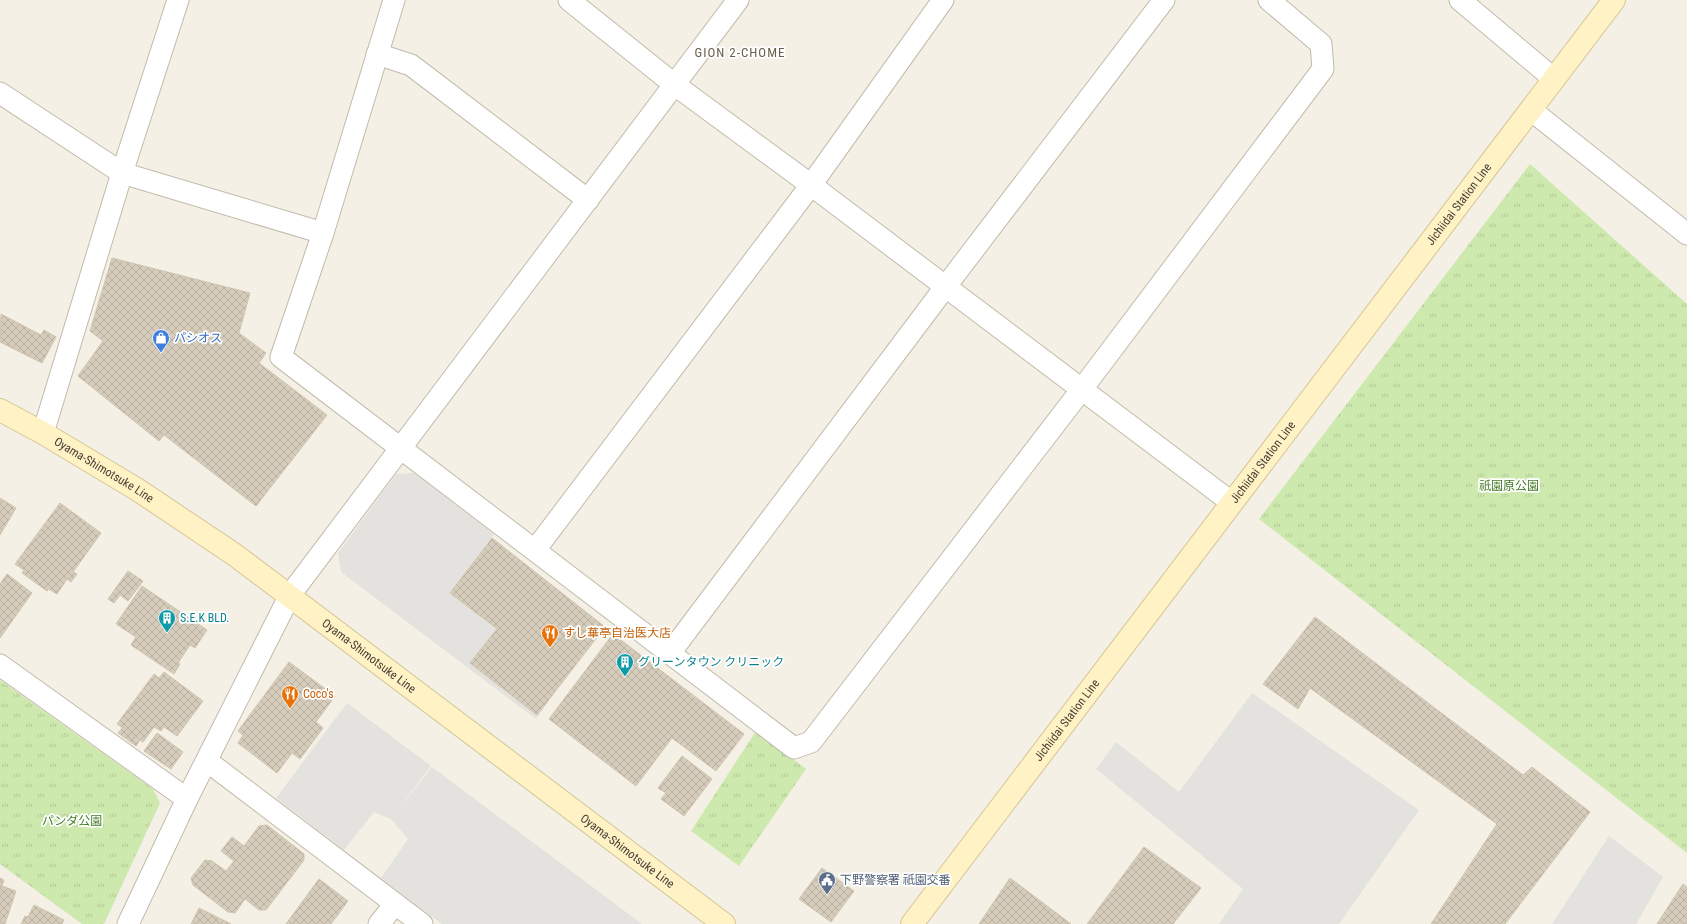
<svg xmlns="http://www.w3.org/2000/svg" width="1687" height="924" viewBox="0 0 1687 924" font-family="'Roboto Condensed','Noto Sans JP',sans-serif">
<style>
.grass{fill:url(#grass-tufts)}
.parking{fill:#e4e2de}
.building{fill:url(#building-cross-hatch);stroke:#d1c4ae}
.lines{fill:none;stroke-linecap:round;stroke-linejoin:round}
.street-casing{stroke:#c2bbab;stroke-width:23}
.secondary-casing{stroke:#d5c594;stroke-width:24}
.street{stroke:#fff;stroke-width:21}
.secondary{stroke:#fff2c5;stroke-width:22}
.labels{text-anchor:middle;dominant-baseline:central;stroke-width:3.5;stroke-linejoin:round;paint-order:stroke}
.street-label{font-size:12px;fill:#474035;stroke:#fff}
.shop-label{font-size:12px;fill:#366cbe;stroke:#fff;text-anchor:start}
.park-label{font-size:12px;fill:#447b26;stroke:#fff}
.culture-label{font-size:12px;fill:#0d838f;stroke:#fff;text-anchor:start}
.food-label{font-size:12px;fill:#c56008;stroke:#fff;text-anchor:start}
.service-label{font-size:12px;fill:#4e5e75;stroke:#fff;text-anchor:start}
.neighbourhood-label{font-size:13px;letter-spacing:1px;fill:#6a5e4c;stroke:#fff}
</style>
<defs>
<pattern id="grass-tufts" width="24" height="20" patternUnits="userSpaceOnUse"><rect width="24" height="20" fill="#cde9ad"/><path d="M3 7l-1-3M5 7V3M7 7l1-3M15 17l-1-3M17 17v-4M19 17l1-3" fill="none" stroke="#b1c995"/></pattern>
<pattern id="building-cross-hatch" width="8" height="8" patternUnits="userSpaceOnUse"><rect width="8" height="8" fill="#d6ccbb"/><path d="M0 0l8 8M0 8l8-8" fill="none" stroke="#b9b0a1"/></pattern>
</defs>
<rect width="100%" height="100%" fill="#f4f0e6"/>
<!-- grass -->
<g class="grass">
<path d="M 1530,164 L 1687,304 L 1687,853 L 1259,519 Z"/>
<path d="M 0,680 L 153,789 L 160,803 L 104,924 L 82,924 L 0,864 Z"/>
<path d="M 756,731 L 806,769 L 739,866 L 691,831 Z"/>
</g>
<!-- parking -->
<g class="parking">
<path d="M 414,473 L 494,534 L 450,593 L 562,682 L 536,719 L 341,572 L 338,553 L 396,474 Z"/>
<path d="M 1252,693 L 1419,810 L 1339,924 L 1219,924 L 1243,889 L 1096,769 L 1116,742 L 1179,792 Z"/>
<path d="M 347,703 L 431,766 L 394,815 L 432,767 L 642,924 L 442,924 L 381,878 L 408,839 L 391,819 L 374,812 L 344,850 L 276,798 Z"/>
<path d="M 1609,836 L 1663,877 L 1636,924 L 1552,924 Z"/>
</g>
<!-- building -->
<g class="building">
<path d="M 112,258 L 250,293 L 239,333 L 266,353 L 259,363 L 327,415 L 256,506 L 164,435 L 159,441 L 78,376 L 103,341 L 90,331 Z"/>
<path d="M 1,314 L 41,335 L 44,330 L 56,337 L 42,363 L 0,342 Z"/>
<path d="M 0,498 L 16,508 L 0,535 Z"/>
<path d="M 60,503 L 101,533 L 73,572 L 77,574 L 71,582 L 67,579 L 57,594 L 49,589 L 47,591 L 22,573 L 24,570 L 15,564 Z"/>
<path d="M 492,538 L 605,627 L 537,715 L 470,663 L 497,629 L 450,593 Z"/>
<path d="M 128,571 L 143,581 L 128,601 L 120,595 L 114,603 L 108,599 Z"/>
<path d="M 7,574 L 32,593 L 0,638 L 0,584 Z"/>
<path d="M 142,586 L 207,630 L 195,648 L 190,645 L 178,663 L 180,664 L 174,674 L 131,645 L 136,637 L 116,624 Z"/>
<path d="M 1315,617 L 1523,775 L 1532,767 L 1590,812 L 1505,924 L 1431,924 L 1497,824 L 1310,688 L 1298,709 L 1263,684 Z"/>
<path d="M 613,634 L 744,734 L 716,771 L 672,738 L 636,786 L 549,719 Z"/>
<path d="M 289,662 L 335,696 L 316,722 L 323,728 L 300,759 L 292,753 L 277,773 L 238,743 L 243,735 L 238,731 Z"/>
<path d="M 164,672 L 203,701 L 177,736 L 164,727 L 161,731 L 154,727 L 143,742 L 117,724 L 154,674 L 159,678 Z"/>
<path d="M 123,727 L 140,740 L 136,746 L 118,733 Z"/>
<path d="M 157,733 L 183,752 L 171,769 L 144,751 Z"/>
<path d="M 682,756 L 712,779 L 684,816 L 661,799 L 666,793 L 658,788 Z"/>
<path d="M 267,825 L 304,854 L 304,860 L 266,910 L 259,910 L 245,899 L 235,913 L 228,912 L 193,885 L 191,878 L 205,860 L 212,861 L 226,871 L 234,861 L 221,851 L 232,837 L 244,846 L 259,826 Z"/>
<path d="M 1144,847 L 1201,888 L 1173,924 L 1087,924 Z"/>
<path d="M 822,868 L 854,891 L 831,922 L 799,899 Z"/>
<path d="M 0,878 L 4,880 L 2,886 L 16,891 L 5,924 L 0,924 Z"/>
<path d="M 1010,878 L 1071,924 L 979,924 Z"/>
<path d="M 319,879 L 348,901 L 331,924 L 286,924 Z"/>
<path d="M 1683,884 L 1687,887 L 1687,924 L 1657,924 Z"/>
<path d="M 34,905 L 64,920 L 62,924 L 21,924 L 25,916 L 28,917 Z"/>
<path d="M 199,908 L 231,924 L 191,924 Z"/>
</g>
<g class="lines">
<!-- street casing -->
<g class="street-casing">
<g id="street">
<path d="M 394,0 L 323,233 L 281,357 L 794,748 L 811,742 L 1082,389 L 1323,69 L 1321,44 L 1269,0"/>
<path d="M 569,0 L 675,85 L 811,185 L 1231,502"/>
<path d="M 1460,0 L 1554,79"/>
<path d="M 377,54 L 411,65 L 588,200"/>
<path d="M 0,93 L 122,173 L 323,233"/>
<path d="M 1531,110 L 1687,234"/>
<path d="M 43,433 L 122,173 L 178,0"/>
<path d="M 535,550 L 811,185 L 943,0"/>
<path d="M 670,653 L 946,286 L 1164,0"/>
<path d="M 0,665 L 187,799"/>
<path d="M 207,761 L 422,924"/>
<path d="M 128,924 L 187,799 L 290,595 L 738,0"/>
<path d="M 379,924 L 395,904"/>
</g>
</g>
<!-- secondary casing -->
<g class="secondary-casing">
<g id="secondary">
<path id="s1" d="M 0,410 L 43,433 L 138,490 L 235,555 L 724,924"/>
<path id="s2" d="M 912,924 L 1614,0"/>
</g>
</g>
<!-- street -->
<use href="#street" class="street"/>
<!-- secondary -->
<use href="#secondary" class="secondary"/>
</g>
<!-- icons -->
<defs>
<g id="shop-pin" transform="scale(0.9)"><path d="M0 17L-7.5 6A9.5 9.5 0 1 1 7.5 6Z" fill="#3f7fe0" stroke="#fff"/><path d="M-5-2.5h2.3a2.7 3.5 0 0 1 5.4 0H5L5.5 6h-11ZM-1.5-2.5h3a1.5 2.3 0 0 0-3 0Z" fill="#fff"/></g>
<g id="building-pin" transform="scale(0.9)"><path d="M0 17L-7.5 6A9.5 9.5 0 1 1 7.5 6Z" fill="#0f9aa8" stroke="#fff"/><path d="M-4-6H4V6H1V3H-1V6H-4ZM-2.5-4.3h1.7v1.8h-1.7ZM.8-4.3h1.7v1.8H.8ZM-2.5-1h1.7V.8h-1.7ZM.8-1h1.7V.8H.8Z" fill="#fff"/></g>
<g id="restaurant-pin" transform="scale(0.9)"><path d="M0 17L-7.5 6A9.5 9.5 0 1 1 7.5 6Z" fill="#e8710a" stroke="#fff"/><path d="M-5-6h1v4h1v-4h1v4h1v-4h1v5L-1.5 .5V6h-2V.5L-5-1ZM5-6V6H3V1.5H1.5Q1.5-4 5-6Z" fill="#fff"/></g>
<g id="civic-pin" transform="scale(0.9)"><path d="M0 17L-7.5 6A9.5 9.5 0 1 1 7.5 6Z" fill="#5c6f8a" stroke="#fff"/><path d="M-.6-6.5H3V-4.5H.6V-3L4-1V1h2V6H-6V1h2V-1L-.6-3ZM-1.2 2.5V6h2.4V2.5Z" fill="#fff"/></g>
</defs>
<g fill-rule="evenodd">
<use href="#shop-pin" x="161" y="338"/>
<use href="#building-pin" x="167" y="618"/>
<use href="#restaurant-pin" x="550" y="633"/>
<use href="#building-pin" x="625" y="662"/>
<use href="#restaurant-pin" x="290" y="694"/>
<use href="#civic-pin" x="827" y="880"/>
</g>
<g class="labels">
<!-- street labels -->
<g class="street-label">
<text stroke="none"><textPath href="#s2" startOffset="904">Jichiidai Station Line</textPath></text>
<text stroke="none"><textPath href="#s2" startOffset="580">Jichiidai Station Line</textPath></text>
<text stroke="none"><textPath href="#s1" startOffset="120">Oyama-Shimotsuke Line</textPath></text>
<text stroke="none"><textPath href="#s1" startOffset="444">Oyama-Shimotsuke Line</textPath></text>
<text stroke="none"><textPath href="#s2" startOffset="256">Jichiidai Station Line</textPath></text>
<text stroke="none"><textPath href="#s1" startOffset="768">Oyama-Shimotsuke Line</textPath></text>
</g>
<!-- shop labels -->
<g class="shop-label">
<text x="174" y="338">パシオス</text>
</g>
<!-- park labels -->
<g class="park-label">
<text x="1509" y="486">祇園原公園</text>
<text x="72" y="821">パンダ公園</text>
</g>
<!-- culture labels -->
<g class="culture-label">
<text x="180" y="618">S.E.K BLD.</text>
<text x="638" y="662">グリーンタウン クリニック</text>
</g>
<!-- food labels -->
<g class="food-label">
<text x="563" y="633">すし華亭自治医大店</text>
<text x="303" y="694">Coco's</text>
</g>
<!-- service labels -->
<g class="service-label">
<text x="840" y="880">下野警察署 祇園交番</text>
</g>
<!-- neighbourhood labels -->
<g class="neighbourhood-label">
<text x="740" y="52">GION 2-CHOME</text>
</g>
</g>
</svg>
